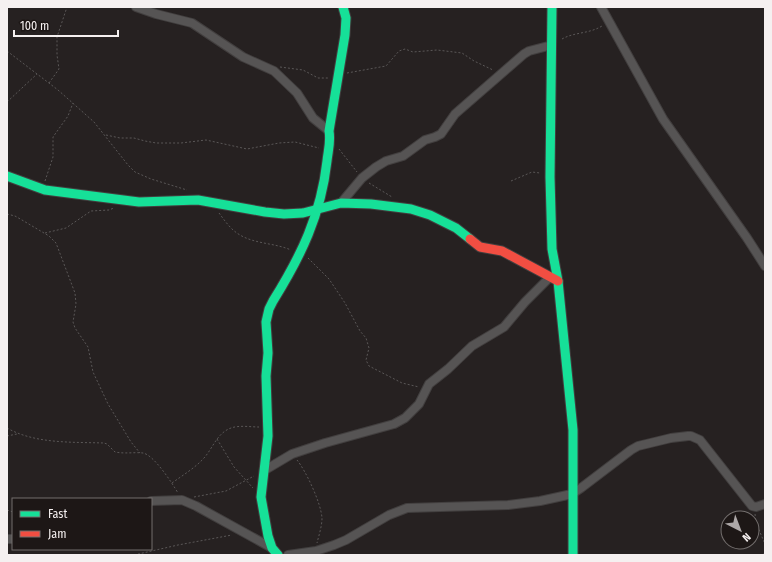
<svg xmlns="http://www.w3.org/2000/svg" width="772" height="562" viewBox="0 0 772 562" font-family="'Fira Sans Condensed',sans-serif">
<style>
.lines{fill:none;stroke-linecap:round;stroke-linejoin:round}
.street-casing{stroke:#423f3f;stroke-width:10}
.fast-casing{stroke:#423f3f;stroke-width:11}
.jam-casing{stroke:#423f3f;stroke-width:11}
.path{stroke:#5a5757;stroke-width:1;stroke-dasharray:2 2;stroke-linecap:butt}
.street{stroke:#565454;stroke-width:8}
.fast{stroke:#16e098;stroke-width:9}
.jam{stroke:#f24e42;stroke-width:9}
</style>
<rect width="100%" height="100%" fill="#262121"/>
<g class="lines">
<!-- street casing -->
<g class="street-casing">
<g id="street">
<path d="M 136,7 L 156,14 L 192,23 L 243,57 L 274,71 L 297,93 L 313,118 L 329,131"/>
<path d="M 601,7 L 663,119 L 747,238 L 765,266"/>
<path d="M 341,203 L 362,178 L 376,167 L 386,161 L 403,156 L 425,140 L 435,137 L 441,134 L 455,114 L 524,54 L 529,51 L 552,45"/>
<path d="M 265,470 L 292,454 L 325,443 L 394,424 L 405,418 L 419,404 L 429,384 L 448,369 L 472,346 L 504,327 L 525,302 L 550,277"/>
<path d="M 151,501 L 182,500 L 196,506 L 272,548"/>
<path d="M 7,539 L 13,539"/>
<path d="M 288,555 L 316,551 L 334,545 L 346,540 L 389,515 L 407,508 L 508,505 L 540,501 L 572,494 L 581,488 L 631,450 L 638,446 L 671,438 L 688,436 L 691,436 L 700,440 L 752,506 L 756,507 L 765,504"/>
</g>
</g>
<!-- fast casing -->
<g class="fast-casing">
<g id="fast">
<path d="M 552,7 L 550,177 L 552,249 L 558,281 L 573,430 L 573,555"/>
<path d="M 7,176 L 45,190 L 139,202 L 198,200 L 265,212 L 284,214 L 303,213 L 341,203 L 371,204 L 411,209 L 430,215 L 456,228 L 470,239"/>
<path d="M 278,555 L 272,548 L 268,536 L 261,497 L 268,436 L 266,376 L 268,353 L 266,322 L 269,309 L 273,301 C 301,256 321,215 327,161 C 328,151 331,142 329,131 L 345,35 L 346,18 L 343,7"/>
</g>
</g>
<!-- jam casing -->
<g class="jam-casing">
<path id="jam" d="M 470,239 L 480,247 L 502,251 L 558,281"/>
</g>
<!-- path -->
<g class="path">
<path d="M 562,39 C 574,32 589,34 602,26"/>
<path d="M 7,51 L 58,90 L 94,122 L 128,165 L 135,172 L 151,179 L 187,190"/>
<path d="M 280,67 L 303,70 L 318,78 L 329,78"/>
<path d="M 347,73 L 386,66 L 399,51 L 405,49 L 413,52 L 437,50 L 462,53 L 474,61 L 493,70"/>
<path d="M 49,83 L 59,69 L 57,55 L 57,37 L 67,7"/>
<path d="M 7,102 L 37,74"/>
<path d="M 106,135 L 120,138 L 134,138 L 145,141 L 156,143 L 181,143 L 206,140 L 247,149 L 279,143 L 295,142 L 319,148"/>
<path d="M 339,149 L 357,172"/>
<path d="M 45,181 L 53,157 L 53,137 L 68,116 L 73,103"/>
<path d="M 511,181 L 532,172 L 540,173"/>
<path d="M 369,183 L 392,197"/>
<path d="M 219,213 C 225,221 231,230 240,235 C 255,244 275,243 291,250"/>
<path d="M 7,214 L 15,216 L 22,220 L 49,236 L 56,243 L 75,293 L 76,304 L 73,322 L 75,328 L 88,347 L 93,372 L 108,404 L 131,442 L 140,453"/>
<path d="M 45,233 L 66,228 L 91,211 L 109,210 L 114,208"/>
<path d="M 308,258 L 329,279 L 345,303 L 360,331 L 366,338 L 369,348 L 366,360 L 369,366 L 402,383 L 419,387"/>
<path d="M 7,428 C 35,444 73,442 104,443 L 107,444 L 115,452 C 125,454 134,452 143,453 C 154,455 172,483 178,493"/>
<path d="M 7,436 L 17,434"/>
<path d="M 217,439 L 234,467 L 253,488"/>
<path d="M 297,460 C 306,471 321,503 322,518 C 322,526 319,535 317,543"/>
<path d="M 172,483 C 183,475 195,468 204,458 C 213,448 217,433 231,428 C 239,425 251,427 259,427"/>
<path d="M 194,497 L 226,491 L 254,476"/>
<path d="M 7,510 L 13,512"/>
<path d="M 755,514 L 756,523 L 765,544"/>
<path d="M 134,555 L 178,545 L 232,535"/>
<path d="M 762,555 L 765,553"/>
</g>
<!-- street -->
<use href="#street" class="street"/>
<!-- fast -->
<use href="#fast" class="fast"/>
<!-- jam -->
<use href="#jam" class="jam"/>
</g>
<!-- border -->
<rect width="772" height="562" fill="none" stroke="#f5f0f0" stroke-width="16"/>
<!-- legend -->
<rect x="12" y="498" width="140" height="52" fill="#1d1716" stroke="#736e6d"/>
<rect x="20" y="511" width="20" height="6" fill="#16e098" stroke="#736e6d"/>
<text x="48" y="518" font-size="12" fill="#f5f0f0">Fast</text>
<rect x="20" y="531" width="20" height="6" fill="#f24e42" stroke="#736e6d"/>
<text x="48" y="538" font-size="12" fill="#f5f0f0">Jam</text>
<!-- north arrow -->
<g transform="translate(740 530) rotate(138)"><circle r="19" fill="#1d1716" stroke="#736e6d"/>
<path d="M0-3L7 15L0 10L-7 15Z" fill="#ada8a8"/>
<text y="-6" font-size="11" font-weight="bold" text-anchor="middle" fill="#f5f0f0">N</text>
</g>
<!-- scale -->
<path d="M14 30v6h104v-6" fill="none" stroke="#f5f0f0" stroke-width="2"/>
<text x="20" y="30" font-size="12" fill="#f5f0f0" stroke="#1d1716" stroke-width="3" paint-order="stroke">100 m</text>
</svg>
